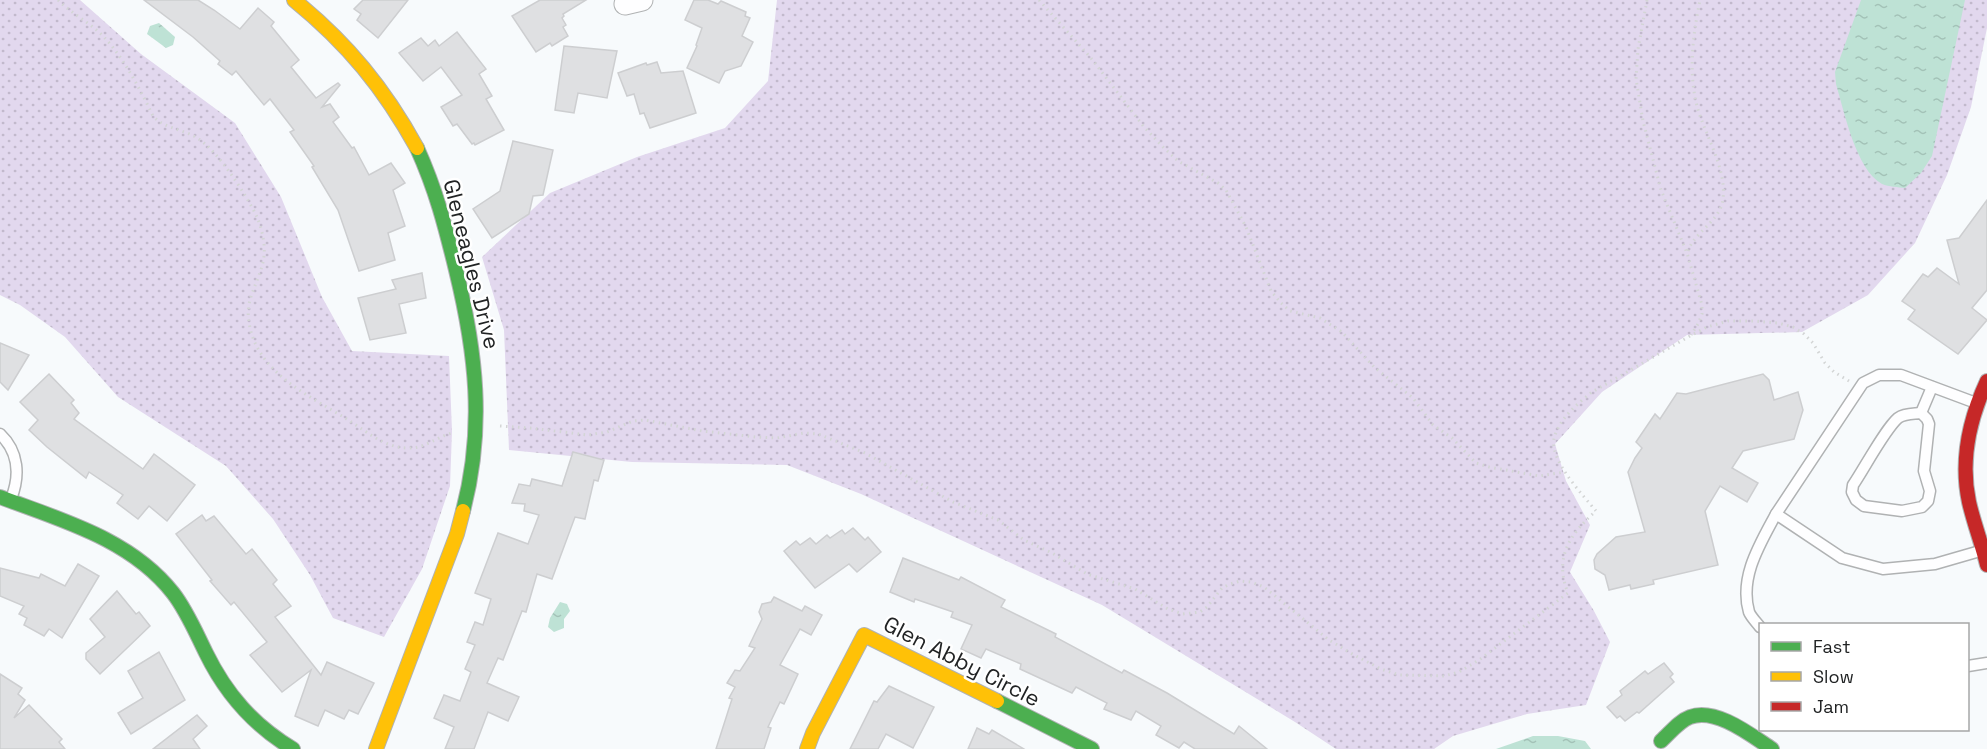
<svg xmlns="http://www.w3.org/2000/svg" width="1987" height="749" viewBox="0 0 1987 749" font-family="'Space Grotesk',sans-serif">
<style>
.grass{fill:url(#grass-dots)}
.water{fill:url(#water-ripples)}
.building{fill:#dfe0e2;stroke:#cdced0;stroke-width:1.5}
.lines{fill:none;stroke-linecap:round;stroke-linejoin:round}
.lane-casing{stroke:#b0b2b3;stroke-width:13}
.street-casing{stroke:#b0b2b3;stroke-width:23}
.fast-casing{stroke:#b0b2b3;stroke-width:16}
.slow-casing{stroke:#b0b2b3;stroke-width:16}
.jam-casing{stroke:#b0b2b3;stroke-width:16}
.path{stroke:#d3d5d5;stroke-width:3;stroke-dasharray:1.5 4.5;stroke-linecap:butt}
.lane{stroke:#fefeff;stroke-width:10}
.street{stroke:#fefeff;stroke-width:21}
.fast{stroke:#4caf50;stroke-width:14}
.slow{stroke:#ffc107;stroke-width:14}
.jam{stroke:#c62828;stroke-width:14}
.labels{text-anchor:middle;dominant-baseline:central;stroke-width:5;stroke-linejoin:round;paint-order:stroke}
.street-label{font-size:22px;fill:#212324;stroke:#fff}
</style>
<defs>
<pattern id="grass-dots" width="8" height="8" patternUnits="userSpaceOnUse" patternTransform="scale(1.5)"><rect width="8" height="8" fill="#e2d8ee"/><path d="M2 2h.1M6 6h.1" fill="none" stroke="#c2b9cc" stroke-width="1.8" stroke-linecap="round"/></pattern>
<pattern id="water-ripples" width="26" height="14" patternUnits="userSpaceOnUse" patternTransform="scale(1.5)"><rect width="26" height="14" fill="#bee2d5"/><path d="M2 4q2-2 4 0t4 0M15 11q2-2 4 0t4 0" fill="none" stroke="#a3c2b7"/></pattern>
</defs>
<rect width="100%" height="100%" fill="#f7fafc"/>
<!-- grass -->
<g class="grass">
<path d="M 0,0 L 80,0 L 141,54 L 235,123 L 281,197 L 322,297 L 352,351 L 449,356 L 452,431 L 450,486 L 422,569 L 384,637 L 333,618 L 310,575 L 273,519 L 226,466 L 118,397 L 65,337 L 20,305 L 0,295 Z"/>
<path d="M 777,0 L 1987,0 L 1987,28 L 1971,107 L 1947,175 L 1915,243 L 1868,295 L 1802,332 L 1687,335 L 1602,392 L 1555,444 L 1566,481 L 1590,525 L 1570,572 L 1594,611 L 1610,642 L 1586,705 L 1527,714 L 1453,736 L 1434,749 L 1336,749 L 1295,722 L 1102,605 L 861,494 L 787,465 L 632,462 L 509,450 L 504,330 L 482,257 L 550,193 L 637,157 L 725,128 L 768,81 Z"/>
</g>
<!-- water -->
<g class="water">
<path d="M 1861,0 L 1965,0 L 1932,156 L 1921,173 L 1905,188 C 1898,187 1889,187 1882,184 C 1856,170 1844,111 1836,84 L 1835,72 Z"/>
<path d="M 159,23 L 175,37 L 173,45 L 166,48 L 147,34 L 150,26 Z"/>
<path d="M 560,602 L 567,604 L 570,611 L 564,619 L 564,628 L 554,632 L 548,627 L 550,618 Z"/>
<path d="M 1533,736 L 1558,736 L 1585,741 L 1591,749 L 1496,749 Z"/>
</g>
<!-- building -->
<g class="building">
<path d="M 144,0 L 198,0 L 214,10 L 240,29 L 258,8 L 274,22 L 271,26 L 299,60 L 291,67 L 316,98 L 338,83 L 340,85 L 322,107 L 330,104 L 339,117 L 333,122 L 352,148 L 354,147 L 369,175 L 391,163 L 405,183 L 393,190 L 405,226 L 388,233 L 395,260 L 359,271 L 338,210 L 312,167 L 314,166 L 290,132 L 294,130 L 270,99 L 264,105 L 236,71 L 232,75 L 218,64 L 220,61 L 193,37 Z"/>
<path d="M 363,0 L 408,0 L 378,38 L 357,20 L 361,14 L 354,9 Z"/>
<path d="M 540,0 L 586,0 L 563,14 L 564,16 L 562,18 L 566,25 L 563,27 L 568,36 L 552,46 L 550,43 L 536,52 L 512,16 Z"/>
<path d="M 694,0 L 708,0 L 718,4 L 721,1 L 746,12 L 745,16 L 750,18 L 742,36 L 753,42 L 741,66 L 725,71 L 719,83 L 687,68 L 697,46 L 696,45 L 702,28 L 685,20 Z"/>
<path d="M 457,32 L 486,69 L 479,74 L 492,96 L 486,99 L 504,130 L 475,145 L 474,143 L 472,144 L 457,124 L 453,126 L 441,107 L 462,95 L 441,67 L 423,81 L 399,53 L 421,38 L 428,46 L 435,40 L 439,46 Z"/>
<path d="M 564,46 L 617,51 L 607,98 L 578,93 L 574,113 L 555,110 Z"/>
<path d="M 657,62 L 661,73 L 683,71 L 696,113 L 650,128 L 644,113 L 640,114 L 634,94 L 627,96 L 618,73 L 646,63 L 647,65 Z"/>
<path d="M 513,141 L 553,150 L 543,195 L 533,196 L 529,214 L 492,238 L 473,209 L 500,191 Z"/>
<path d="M 1987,200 L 1987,290 L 1972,308 L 1987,320 L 1958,354 L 1908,319 L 1915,310 L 1902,301 L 1923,274 L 1928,277 L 1937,268 L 1959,284 L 1947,240 L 1959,238 Z"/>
<path d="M 422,273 L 426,298 L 399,304 L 406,333 L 370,340 L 358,298 L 396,289 L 392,280 Z"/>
<path d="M 0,343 L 29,355 L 8,390 L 0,382 Z"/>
<path d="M 49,374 L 74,400 L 71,403 L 79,413 L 74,419 L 143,469 L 154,454 L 195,485 L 167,521 L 149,506 L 138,519 L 117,503 L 123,495 L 89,472 L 86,478 L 47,447 L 29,430 L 38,420 L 20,402 Z"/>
<path d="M 1763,374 L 1769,380 L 1774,400 L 1798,392 L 1803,410 L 1794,439 L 1743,451 L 1732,468 L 1758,483 L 1747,502 L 1720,486 L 1705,511 L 1718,565 L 1653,580 L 1654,584 L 1631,589 L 1630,585 L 1609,590 L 1605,575 L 1595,569 L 1594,560 L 1597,554 L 1616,537 L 1645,532 L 1628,472 L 1635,458 L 1642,448 L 1636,442 L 1655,414 L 1660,419 L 1677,393 L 1686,394 Z"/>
<path d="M 573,452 L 604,460 L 598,481 L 594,480 L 585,519 L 575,517 L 552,579 L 537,574 L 526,612 L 522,611 L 503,660 L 498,658 L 487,683 L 519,697 L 508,721 L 488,712 L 474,749 L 445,749 L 454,727 L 434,718 L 444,695 L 460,701 L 471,672 L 465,669 L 475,645 L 467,642 L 475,622 L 483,625 L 491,599 L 475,593 L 498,533 L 528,544 L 539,515 L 524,511 L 525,504 L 512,503 L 519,484 L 530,486 L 532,479 L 562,486 Z"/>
<path d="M 202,515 L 206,521 L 214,516 L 246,554 L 252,549 L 277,580 L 273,584 L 291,606 L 275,617 L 321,675 L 327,662 L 374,683 L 358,714 L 349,710 L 344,719 L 325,710 L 318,726 L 295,716 L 311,670 L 282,692 L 250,655 L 267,642 L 234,602 L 231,605 L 210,581 L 212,580 L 176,534 Z"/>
<path d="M 853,528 L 865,540 L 868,537 L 881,552 L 857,572 L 849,564 L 815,588 L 784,551 L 796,541 L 800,545 L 810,538 L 816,544 L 827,535 L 830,538 L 842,530 L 845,534 Z"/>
<path d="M 903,558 L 959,580 L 961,577 L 1005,600 L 1001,607 L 1056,634 L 1055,637 L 1122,673 L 1124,670 L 1167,693 L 1234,734 L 1239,726 L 1267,749 L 1195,749 L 1184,742 L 1179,748 L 1156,735 L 1161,726 L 1136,711 L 1131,720 L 1104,709 L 1107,703 L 1076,687 L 1072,693 L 1020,669 L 1021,664 L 986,649 L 981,658 L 961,649 L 972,625 L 951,617 L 953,612 L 915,599 L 914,602 L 890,592 Z"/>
<path d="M 78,564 L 99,576 L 62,638 L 49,629 L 44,636 L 24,625 L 27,618 L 19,614 L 24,606 L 0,596 L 0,568 L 39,578 L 41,574 L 65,586 Z"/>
<path d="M 117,591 L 136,614 L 139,612 L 150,626 L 100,674 L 86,659 L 86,653 L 105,637 L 90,619 Z"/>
<path d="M 774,597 L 802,611 L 805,606 L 822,615 L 811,635 L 800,629 L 780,665 L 798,674 L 784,704 L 780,702 L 768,727 L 771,728 L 764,749 L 716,749 L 732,699 L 729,698 L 735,687 L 727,683 L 735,670 L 740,671 L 755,648 L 749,646 L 762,619 L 759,612 L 762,604 L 771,602 Z"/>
<path d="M 159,652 L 185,700 L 131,734 L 118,713 L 143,698 L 128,671 Z"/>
<path d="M 1664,663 L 1673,674 L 1670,677 L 1674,682 L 1639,713 L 1637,712 L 1625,721 L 1620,716 L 1617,718 L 1607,707 L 1622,695 L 1620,691 L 1645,671 L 1648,674 Z"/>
<path d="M 0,674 L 22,688 L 18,694 L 25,700 L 14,718 L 29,705 L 62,739 L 59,742 L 65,749 L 0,749 Z"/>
<path d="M 889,686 L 934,707 L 913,748 L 886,734 L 878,749 L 850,749 L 874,701 L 877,702 Z"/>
<path d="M 197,715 L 207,726 L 193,739 L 200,749 L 153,749 Z"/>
<path d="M 977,728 L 989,734 L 992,730 L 1024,749 L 968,749 Z"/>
</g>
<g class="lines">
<!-- lane casing -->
<g class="lane-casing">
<g id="lane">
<path d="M 1921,413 L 1927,419 L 1929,424 L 1924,471 L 1930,491 L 1928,501 L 1922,507 L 1902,511 L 1864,506 L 1856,500 L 1852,492 L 1853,485 C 1864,469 1885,429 1898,418 C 1905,413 1913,414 1921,413 Z"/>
<path d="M 1921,413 L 1932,387"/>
<path d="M 0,434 C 19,452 20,476 11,499"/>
<path d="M 1776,514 L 1863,383 L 1879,375 L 1901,375 L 1976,403"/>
<path d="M 1760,627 C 1757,623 1751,617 1749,612 C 1739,577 1760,544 1776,514 L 1842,558 L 1883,569 L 1935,564 L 1980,551"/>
<path d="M 1968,666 L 1987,663"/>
</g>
</g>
<!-- street casing -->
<g class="street-casing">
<path id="street" d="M 625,4 L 642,0"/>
</g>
<!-- fast casing -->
<g class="fast-casing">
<g id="fast">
<path d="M 417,148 C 436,190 445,225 456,270 C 476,352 485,428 463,511"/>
<path d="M 0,497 C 61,520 131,539 173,593 C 187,611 196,633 206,653 C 226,694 253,725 293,749"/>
<path d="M 997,701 L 1092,749"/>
<path d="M 1661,741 C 1670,733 1679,721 1690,717 C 1716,707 1752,736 1772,749"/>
</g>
</g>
<!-- slow casing -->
<g class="slow-casing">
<g id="slow">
<path d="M 294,0 C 347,43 384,88 417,148"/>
<path d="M 376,749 L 457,534 L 463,511"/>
<path d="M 807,749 L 813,733 L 864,635 L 997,701"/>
</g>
</g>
<!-- jam casing -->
<g class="jam-casing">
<path id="jam" d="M 1987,381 C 1969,420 1960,460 1969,502 C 1974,524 1982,544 1987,565"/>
</g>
<!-- path -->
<g class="path">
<path d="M 58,0 C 72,14 89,22 103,36 C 124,58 140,89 153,116 C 165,129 183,129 197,138 C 217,149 247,196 257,217 C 263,232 267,250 262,266 C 257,285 245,301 249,322 C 256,372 308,395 345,418 C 365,430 385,449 410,448 C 425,448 437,437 452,433"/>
<path d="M 1039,0 L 1091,58 L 1144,127 L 1163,147 L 1178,161 L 1218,183 L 1226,190 L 1246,227 L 1271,291 L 1281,303 L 1290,311 L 1320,318 L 1342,332 L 1374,367 L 1413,398 L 1433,425 L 1452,438 L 1476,463 L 1489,467 L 1539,476 L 1565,472"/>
<path d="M 1647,0 L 1638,49 L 1636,79 L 1643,121 L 1661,190 L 1687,253 L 1702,305 L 1702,314 L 1698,324 L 1691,335"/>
<path d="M 1688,251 C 1695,231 1720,222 1723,199 C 1727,169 1704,133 1697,106 C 1688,71 1693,35 1700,0"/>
<path d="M 500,426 L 530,428 L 588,435 L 607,432 L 633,421 L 645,420 L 702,431 L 756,437 L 777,438 L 804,433 L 818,434 L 865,453 L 953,502 L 998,520 L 1024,540 L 1052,553 L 1087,574 L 1135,589 L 1168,609 L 1183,614 L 1200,612 L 1207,607 L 1222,588 L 1230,584 L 1240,581 L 1251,582 L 1264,587 L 1329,640 L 1354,655 L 1381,669 L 1399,675 L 1444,676 L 1459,672 L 1479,660 L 1568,593 C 1554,558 1569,535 1596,511 C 1583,495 1550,461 1554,439 C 1558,420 1577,404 1592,392 L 1690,336 L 1707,327 L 1728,321 L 1754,321 L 1778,323 L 1793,327 L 1804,334 L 1813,343 L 1825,363 L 1834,372 L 1849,381"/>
</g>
<!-- lane -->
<use href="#lane" class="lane"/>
<!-- street -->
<use href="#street" class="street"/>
<!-- fast -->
<use href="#fast" class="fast"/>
<!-- slow -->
<use href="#slow" class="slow"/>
<!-- jam -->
<use href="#jam" class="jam"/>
</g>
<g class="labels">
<!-- street labels -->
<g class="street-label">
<text transform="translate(472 264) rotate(76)">Gleneagles Drive</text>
<text transform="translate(962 661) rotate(27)">Glen Abby Circle</text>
</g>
</g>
<!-- legend -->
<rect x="1759" y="623" width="210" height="108" fill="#ffffff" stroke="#a6a7a7" stroke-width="1.5"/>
<rect x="1771" y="642" width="30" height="9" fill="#4caf50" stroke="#a6a7a7" stroke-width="1.5"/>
<text x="1813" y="653" font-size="18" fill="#212324">Fast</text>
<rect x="1771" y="672" width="30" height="9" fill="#ffc107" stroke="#a6a7a7" stroke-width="1.5"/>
<text x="1813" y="683" font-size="18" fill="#212324">Slow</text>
<rect x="1771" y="702" width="30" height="9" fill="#c62828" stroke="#a6a7a7" stroke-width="1.5"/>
<text x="1813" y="713" font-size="18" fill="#212324">Jam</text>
</svg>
